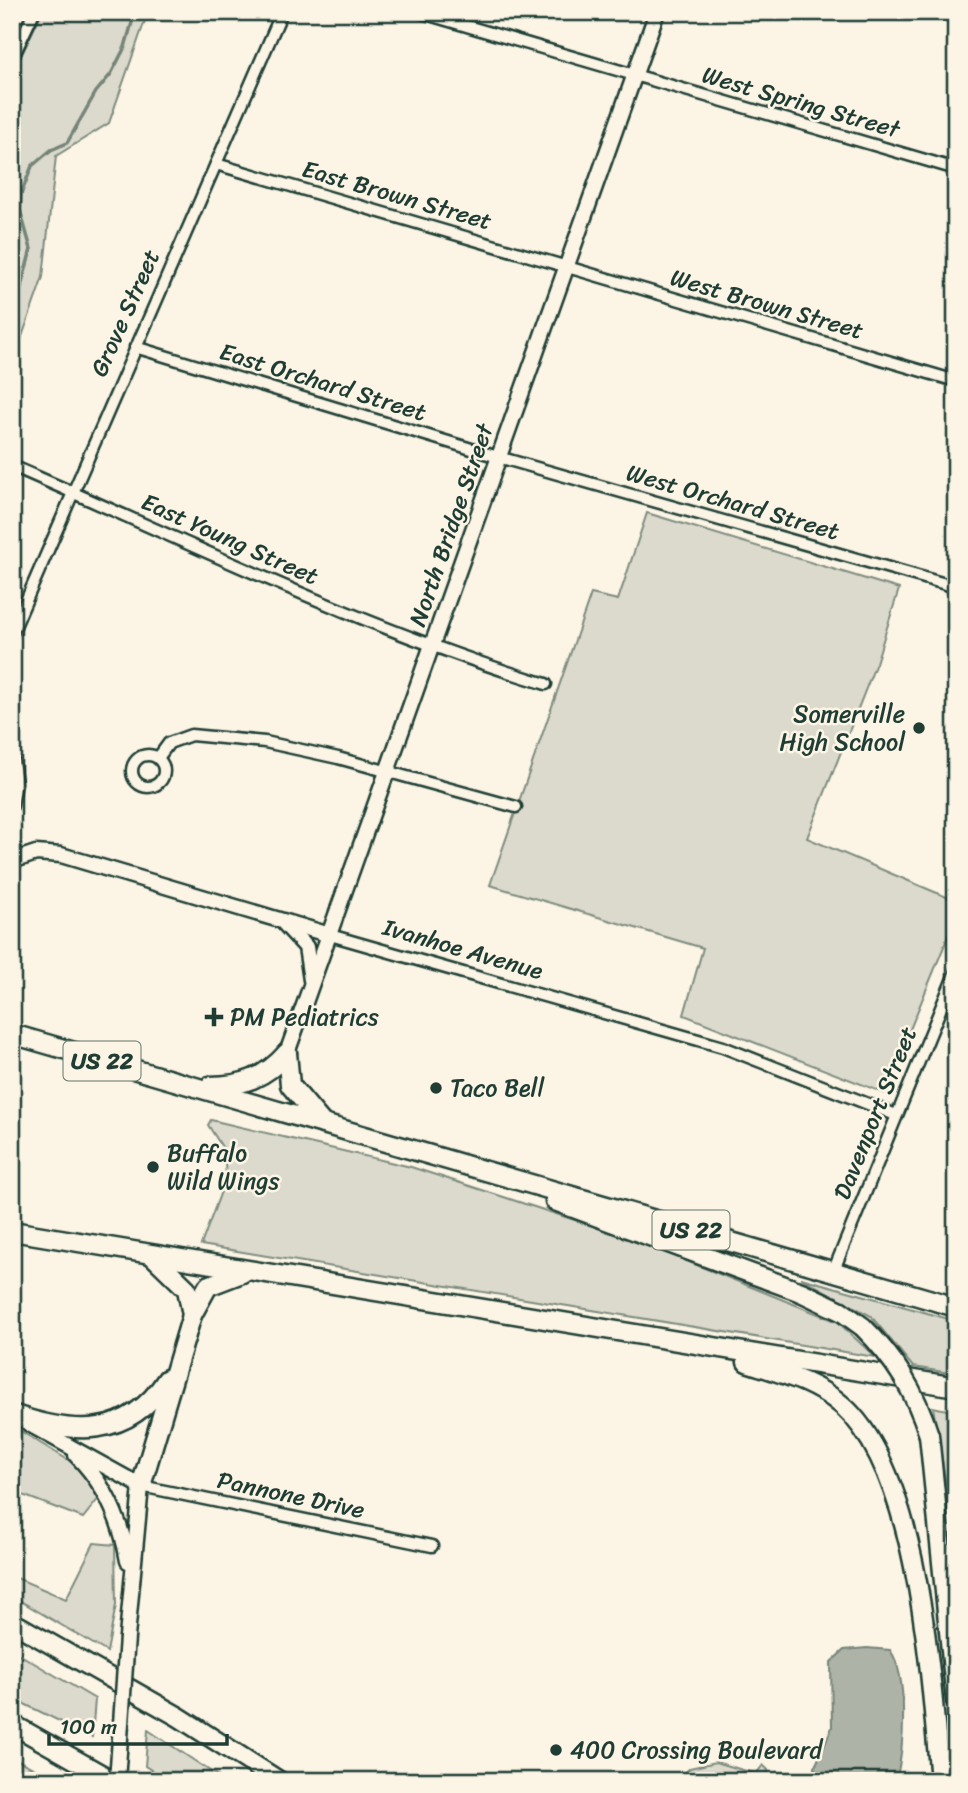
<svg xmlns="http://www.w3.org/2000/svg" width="968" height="1793" viewBox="0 0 968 1793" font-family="Sriracha,sans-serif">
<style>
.green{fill:#dcdacc;stroke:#7e8c80;stroke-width:2}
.water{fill:#aeb3a7;stroke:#758479;stroke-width:2}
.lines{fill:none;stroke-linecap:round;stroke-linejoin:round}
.stream{stroke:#758479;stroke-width:3.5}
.street-casing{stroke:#1f3d34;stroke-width:15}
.secondary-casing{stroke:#1f3d34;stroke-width:19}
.highway-casing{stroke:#1f3d34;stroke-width:23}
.street{stroke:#fcf5e5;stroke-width:10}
.secondary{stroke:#fcf5e5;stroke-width:14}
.highway{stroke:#fcf5e5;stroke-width:18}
.secondary-bridge-casing{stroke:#1f3d34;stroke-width:19;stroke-linecap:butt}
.highway-bridge-casing{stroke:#1f3d34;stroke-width:23;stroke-linecap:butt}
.secondary-bridge{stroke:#fcf5e5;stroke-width:14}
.highway-bridge{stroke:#fcf5e5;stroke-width:18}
.poi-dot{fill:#1f3d34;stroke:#fcf5e5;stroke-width:2.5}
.labels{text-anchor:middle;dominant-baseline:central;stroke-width:5;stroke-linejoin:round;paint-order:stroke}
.shield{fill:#fcf5e5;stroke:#617469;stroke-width:2}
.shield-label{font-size:23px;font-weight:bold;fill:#1f3d34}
.street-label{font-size:24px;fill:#1f3d34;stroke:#fcf5e5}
.poi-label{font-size:24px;fill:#1f3d34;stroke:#fcf5e5;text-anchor:start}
</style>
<rect width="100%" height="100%" fill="#fcf5e5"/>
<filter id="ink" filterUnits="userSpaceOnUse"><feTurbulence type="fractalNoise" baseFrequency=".0143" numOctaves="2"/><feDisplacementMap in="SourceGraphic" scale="14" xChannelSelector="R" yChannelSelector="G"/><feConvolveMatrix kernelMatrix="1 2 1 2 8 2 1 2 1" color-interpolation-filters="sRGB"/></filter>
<g filter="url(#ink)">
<!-- green -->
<g class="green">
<path d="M 42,12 L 148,12 L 109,123 L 56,156 L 43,277 L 12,365 L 12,75 Z"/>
<path d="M 647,513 L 899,589 L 876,663 L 807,838 L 956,901 L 956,917 L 884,1093 L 684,1015 L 703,948 L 490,885 L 591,594 L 618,600 Z"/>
<path d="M 211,1120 L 411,1167 L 627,1237 L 838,1322 L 875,1357 L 201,1245 L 226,1178 L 224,1150 L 208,1125 Z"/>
<path d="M 801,1278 L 956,1321 L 956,1374 L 913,1367 L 871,1316 Z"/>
<path d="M 933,1407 L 956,1412 L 956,1542 Z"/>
<path d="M 12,1426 L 78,1466 L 99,1498 L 83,1518 L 12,1491 Z"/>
<path d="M 94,1543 L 115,1545 L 116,1605 L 107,1652 L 12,1596 L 12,1576 L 66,1599 Z"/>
<path d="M 12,1650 L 95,1699 L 92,1737 L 12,1698 Z"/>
<path d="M 148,1730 L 225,1781 L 168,1781 L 145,1766 Z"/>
<path d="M 12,1757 L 57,1781 L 12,1781 Z"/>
<path d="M 716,1762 L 756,1774 L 763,1765 L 768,1770 L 767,1781 L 676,1781 L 690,1768 Z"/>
</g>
<!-- water -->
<path class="water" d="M 867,1648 L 890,1650 C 909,1677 904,1749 896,1781 L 816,1781 L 815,1767 L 832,1727 L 831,1662 L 844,1650 Z"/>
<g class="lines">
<!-- stream -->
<path class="stream" d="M 12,323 L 31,249 L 20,210 L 21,194 L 32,166 L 51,150 L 67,143 L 96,92 L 111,74 L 125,47 L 135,12"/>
<!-- street casing -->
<g class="street-casing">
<g id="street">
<path d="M 419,12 L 956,169"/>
<path d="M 12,59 L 34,12"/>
<path d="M 216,164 L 956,381"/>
<path d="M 135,347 L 498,457 L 956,587"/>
<path d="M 12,466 C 189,542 361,628 546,684"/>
<path d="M 12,633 L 282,12"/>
<path d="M 12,753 L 16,783 L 12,806"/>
<circle cx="148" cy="771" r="16"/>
<path d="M 158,758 L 169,743 L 191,735 L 265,742 L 338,758 L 516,807"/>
<path d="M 330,935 L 723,1047 L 896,1115"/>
<path d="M 833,1272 L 956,971"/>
<path d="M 141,1486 L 432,1546"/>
</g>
</g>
<!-- secondary casing -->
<g class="secondary-casing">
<g id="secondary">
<path d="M 12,861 L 36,853 L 61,855 L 330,935"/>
<path d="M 283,922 L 306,947 L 311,980"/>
<path d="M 287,1053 L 657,12"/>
<path d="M 29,1424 L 141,1486 L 127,1637"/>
<path d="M 76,1455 C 106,1485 121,1520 128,1561"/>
</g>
</g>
<!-- highway casing -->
<g class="highway-casing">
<g id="highway">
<path d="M 12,1034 L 956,1307"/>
<path d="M 287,1053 L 290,1085 L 323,1124"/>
<path d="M 210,1086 C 243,1086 265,1078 287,1053"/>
<path d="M 555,1201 L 801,1292 L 841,1311 L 863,1327"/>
<path d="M 12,1231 L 956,1387"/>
<path d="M 154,1257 L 187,1289 L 192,1315"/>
<path d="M 747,1362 C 780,1373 816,1382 843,1406 C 920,1475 931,1681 940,1781"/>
<path d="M 12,1414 C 73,1435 128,1440 167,1379"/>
<path d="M 929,1435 L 956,1700"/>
<path d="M 141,1486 L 192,1315 L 208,1286 L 242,1273"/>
<path d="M 12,1622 L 179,1717 L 279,1781"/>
<path d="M 12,1724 L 113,1781"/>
</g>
</g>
<!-- street -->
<use href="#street" class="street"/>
<!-- secondary -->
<use href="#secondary" class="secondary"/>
<!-- highway -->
<use href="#highway" class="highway"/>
<!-- secondary-bridge casing -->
<g class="secondary-bridge-casing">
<path id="secondary-bridge" d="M 117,1781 L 127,1637"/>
</g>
<!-- highway-bridge casing -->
<g class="highway-bridge-casing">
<path id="highway-bridge" d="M 863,1327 C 895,1359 915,1391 929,1435"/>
</g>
<!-- secondary-bridge -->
<use href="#secondary-bridge" class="secondary-bridge"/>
<!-- highway-bridge -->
<use href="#highway-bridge" class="highway-bridge"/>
</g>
</g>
<!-- markers -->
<g class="poi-dot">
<circle cx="919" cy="728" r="7"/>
<path d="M210.5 1006.5h7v7h7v7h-7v7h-7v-7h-7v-7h7z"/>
<circle cx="436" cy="1088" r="7"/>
<circle cx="153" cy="1167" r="7"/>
<circle cx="556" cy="1750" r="7"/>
</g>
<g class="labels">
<!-- shield labels -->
<g class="shield">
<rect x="63.5" y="1041.5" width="77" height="39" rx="5"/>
<rect x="652.5" y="1210.5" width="77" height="39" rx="5"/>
</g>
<g class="shield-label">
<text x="102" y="1061">US 22</text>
<text x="691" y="1230">US 22</text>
</g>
<!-- street labels -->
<g class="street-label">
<text transform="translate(801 102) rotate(16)">West Spring Street</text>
<text transform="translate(397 195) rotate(16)">East Brown Street</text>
<text transform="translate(767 304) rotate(16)">West Brown Street</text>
<text transform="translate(125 313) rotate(-66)">Grove Street</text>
<text transform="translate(323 382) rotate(17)">East Orchard Street</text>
<text transform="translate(733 502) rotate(16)">West Orchard Street</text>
<text transform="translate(451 525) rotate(-71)">North Bridge Street</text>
<text transform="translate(230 539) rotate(24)">East Young Street</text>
<text transform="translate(463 949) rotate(16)">Ivanhoe Avenue</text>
<text transform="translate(875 1113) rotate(-68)">Davenport Street</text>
<text transform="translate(291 1495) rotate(12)">Pannone Drive</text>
</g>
<!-- poi labels -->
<g class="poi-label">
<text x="905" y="714" text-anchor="end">Somerville<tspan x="905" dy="28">High School</tspan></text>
<text x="230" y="1017">PM Pediatrics</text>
<text x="450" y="1088">Taco Bell</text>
<text x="167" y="1153">Buffalo<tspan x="167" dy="28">Wild Wings</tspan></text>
<text x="570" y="1750">400 Crossing Boulevard</text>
</g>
</g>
<!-- margin -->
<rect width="968" height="1793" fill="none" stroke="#fcf5e5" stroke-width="42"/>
<rect x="21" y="21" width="926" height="1751" fill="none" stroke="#1f3d34" stroke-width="2.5" filter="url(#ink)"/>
<!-- scale -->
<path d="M49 1734v10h178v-10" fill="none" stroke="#1f3d34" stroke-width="3.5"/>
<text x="60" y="1734" font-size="21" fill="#1f3d34" stroke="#fcf5e5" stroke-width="5" paint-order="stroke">100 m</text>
</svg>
